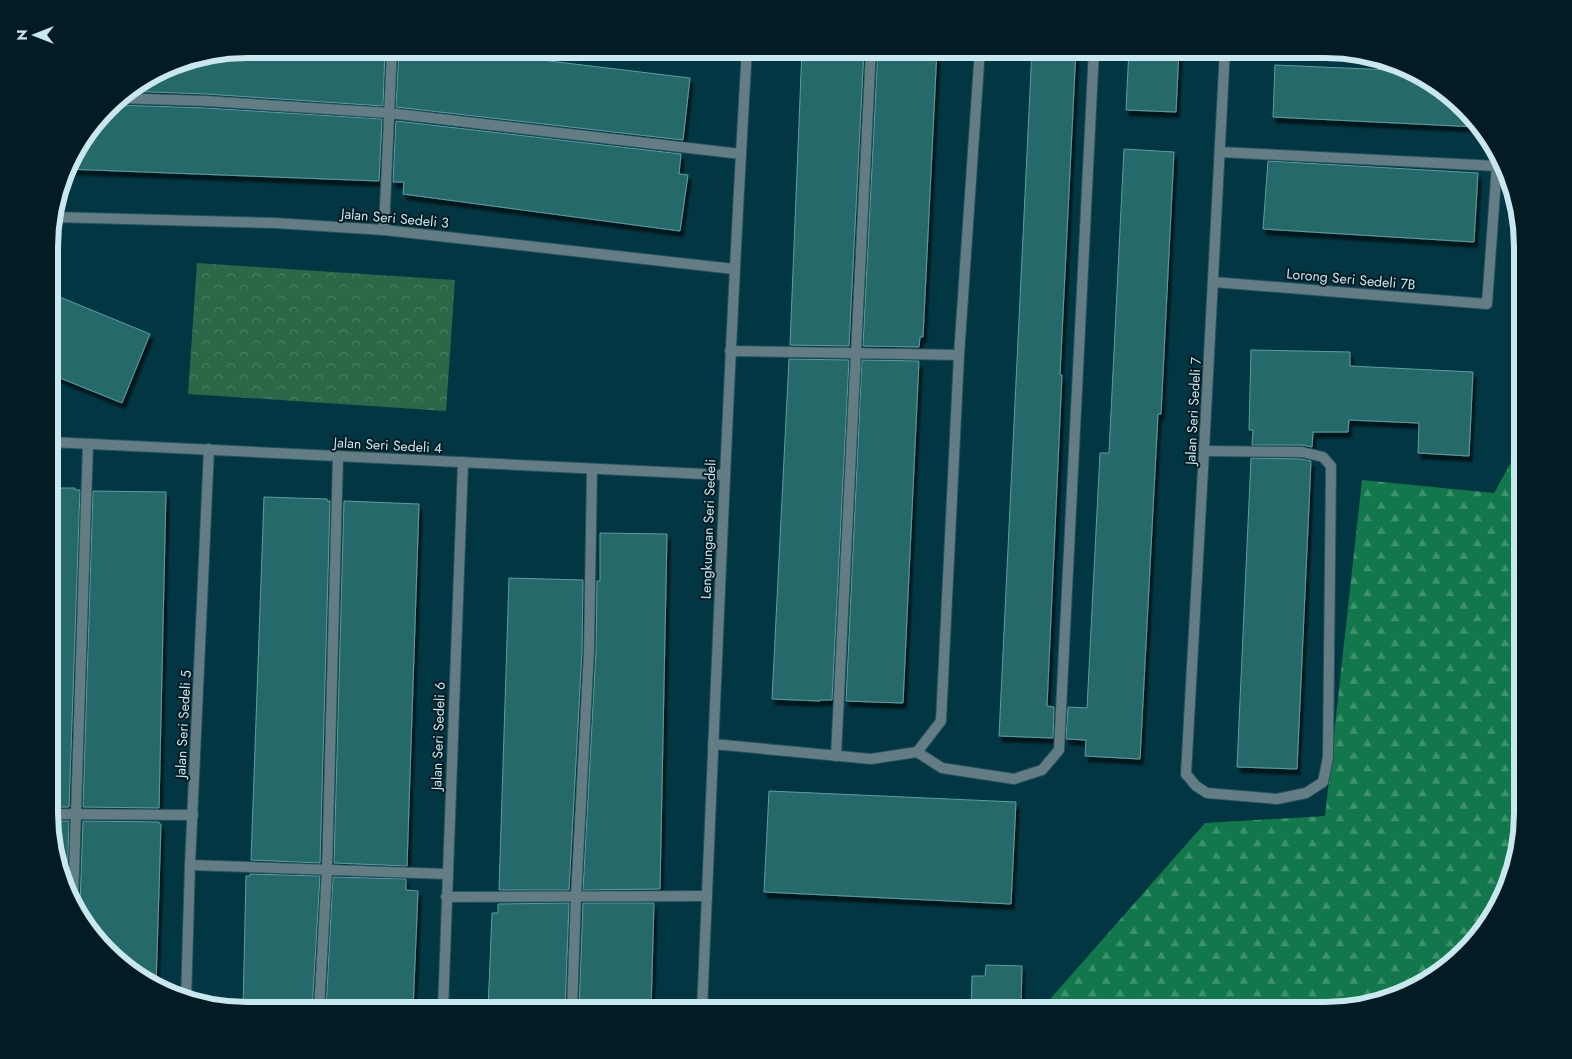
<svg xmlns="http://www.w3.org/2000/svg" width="1572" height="1059" viewBox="0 0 1572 1059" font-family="Jost,sans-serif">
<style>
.forest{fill:url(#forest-firs)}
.park{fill:url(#park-crowns)}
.building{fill:#25696b;stroke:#5c9ea0;filter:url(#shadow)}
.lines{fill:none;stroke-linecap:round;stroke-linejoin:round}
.service-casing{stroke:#22525e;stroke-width:12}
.minor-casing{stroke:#22525e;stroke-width:12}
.service{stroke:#647c84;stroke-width:10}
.minor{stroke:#647c84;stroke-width:10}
.labels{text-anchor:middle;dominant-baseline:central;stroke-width:4;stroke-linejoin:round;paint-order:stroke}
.street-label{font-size:14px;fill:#c9e7ef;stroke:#031b22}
.rim{fill:none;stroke:#c9e7ef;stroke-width:6}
</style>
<defs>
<pattern id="forest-firs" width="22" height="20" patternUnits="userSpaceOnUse" patternTransform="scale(1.25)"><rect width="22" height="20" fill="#12774a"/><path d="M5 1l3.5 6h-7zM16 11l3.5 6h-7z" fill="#3e916d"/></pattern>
<pattern id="park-crowns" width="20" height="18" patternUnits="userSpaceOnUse" patternTransform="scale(1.25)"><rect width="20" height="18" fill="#2c6748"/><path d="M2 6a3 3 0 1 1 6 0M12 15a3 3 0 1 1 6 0" fill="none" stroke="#497d63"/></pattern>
<filter id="shadow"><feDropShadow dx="3" dy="5.5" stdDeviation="1" flood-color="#0009"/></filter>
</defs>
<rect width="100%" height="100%" fill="#023642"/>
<!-- forest -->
<path class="forest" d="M 1523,362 L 1523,825 L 1513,876 L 1490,923 L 1424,984 L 1338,1010 L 1050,1010 L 1051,998 L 1205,823 L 1325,816 L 1362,480 L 1494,493 L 1519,448 Z"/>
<!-- park -->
<path class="park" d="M 197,263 L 455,280 L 446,411 L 188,394 Z"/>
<!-- building -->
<g class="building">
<path d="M 246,49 L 385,49 L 383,106 L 206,94 L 126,91 L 171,64 Z"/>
<path d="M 399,49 L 450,49 L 690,78 L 683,140 L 396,107 Z"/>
<path d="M 802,49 L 864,49 L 849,346 L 790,345 Z"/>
<path d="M 878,49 L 937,49 L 923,337 L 920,337 L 919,347 L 863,346 Z"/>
<path d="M 1032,49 L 1076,49 L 1060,375 L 1062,375 L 1047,706 L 1054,707 L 1053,738 L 999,736 Z"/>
<path d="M 1129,49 L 1179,49 L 1176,112 L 1126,110 Z"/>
<path d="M 1275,65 L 1414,71 L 1436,82 L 1478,127 L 1273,117 Z"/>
<path d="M 112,103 L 116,105 L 206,108 L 382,119 L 379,181 L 66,169 L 69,159 Z"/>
<path d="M 396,121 L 681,154 L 679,174 L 688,175 L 680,231 L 403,194 L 404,182 L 393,182 Z"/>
<path d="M 1124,149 L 1174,152 L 1161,414 L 1158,414 L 1140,759 L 1085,756 L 1086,740 L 1066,739 L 1068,707 L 1087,708 L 1100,453 L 1109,453 Z"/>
<path d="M 1268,161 L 1478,173 L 1474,242 L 1263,229 Z"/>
<path d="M 50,293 L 150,334 L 122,403 L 50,374 Z"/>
<path d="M 1251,350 L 1350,352 L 1350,366 L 1473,372 L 1469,456 L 1418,453 L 1419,423 L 1349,420 L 1348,432 L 1313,432 L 1312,447 L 1302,445 L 1252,445 L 1253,430 L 1249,430 Z"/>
<path d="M 789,359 L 849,360 L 832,700 L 820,700 L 820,701 L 772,699 Z"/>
<path d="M 862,360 L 919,361 L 903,703 L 846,701 Z"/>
<path d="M 1251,458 L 1301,459 L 1311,461 L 1297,769 L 1237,767 Z"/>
<path d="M 50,488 L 75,488 L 75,490 L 80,490 L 69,807 L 50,807 Z"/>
<path d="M 93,491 L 166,492 L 159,808 L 83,807 Z"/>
<path d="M 264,497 L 327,499 L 327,501 L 330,501 L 320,863 L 251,860 Z"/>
<path d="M 344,501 L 419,504 L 407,866 L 334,863 Z"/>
<path d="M 600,533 L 667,534 L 660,889 L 583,890 L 596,651 L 597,581 L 600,581 Z"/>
<path d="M 509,578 L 583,580 L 582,651 L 569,890 L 499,890 Z"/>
<path d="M 769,791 L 1016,802 L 1011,904 L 764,892 Z"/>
<path d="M 50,821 L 69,821 L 67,886 L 50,838 Z"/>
<path d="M 83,821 L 159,822 L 159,824 L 161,824 L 156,987 L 136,977 L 75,912 L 80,904 Z"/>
<path d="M 250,874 L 320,876 L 312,1010 L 243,1010 L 246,876 L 250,876 Z"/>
<path d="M 333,877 L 406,879 L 406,890 L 418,891 L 413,1010 L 326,1010 Z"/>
<path d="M 569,903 L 565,1010 L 488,1010 L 492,913 L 498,913 L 498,904 Z"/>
<path d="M 583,903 L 654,903 L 651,1010 L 579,1010 Z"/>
<path d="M 986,965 L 1022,966 L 1021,1010 L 971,1010 L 972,976 L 985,976 Z"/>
</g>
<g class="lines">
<!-- service casing -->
<g class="service-casing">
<g id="service">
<path d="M 116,98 L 206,101 L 389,113 L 741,154"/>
<path d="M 1220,152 L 1497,166"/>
<path d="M 384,230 L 392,49"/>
<path d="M 730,351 L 959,355"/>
<path d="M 917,752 L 942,768 L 1014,779 L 1042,770 L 1059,750 L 1094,49"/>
<path d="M 836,756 L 871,49"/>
<path d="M 1186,774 L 1196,786 L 1207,793 L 1277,799 L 1306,793 L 1323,782 L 1328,757 L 1331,466 L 1323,457 L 1302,452 L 1204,451"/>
<path d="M 50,814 L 193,815"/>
<path d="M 190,865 L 447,874"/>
<path d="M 446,897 L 707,896"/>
<path d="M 73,904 L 88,444"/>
<path d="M 319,1010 L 327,870 L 338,456"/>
<path d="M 572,1010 L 576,896 L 589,651 L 592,469"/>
</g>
</g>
<!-- minor casing -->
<g class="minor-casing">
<g id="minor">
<path d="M 52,217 L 275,223 L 384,230 L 734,269"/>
<path d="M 1213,282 L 1487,304 L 1498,150"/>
<path d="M 50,442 L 724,475"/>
<path d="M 713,744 L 871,759 L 917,752 L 941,721 L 959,355 L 980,49"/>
<path d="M 1186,774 L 1204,451 L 1225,49"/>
<path d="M 186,1000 L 190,865 L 209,449"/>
<path d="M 443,1010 L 463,462"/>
<path d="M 702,1010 C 716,690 728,369 747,49"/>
</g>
</g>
<!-- service -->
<use href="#service" class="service"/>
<!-- minor -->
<use href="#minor" class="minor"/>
</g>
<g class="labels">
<!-- street labels -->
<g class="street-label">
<text transform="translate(395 218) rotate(5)">Jalan Seri Sedeli 3</text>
<text transform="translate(1351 279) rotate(5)">Lorong Seri Sedeli 7B</text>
<text transform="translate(1193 411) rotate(-87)">Jalan Seri Sedeli 7</text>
<text transform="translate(388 445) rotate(3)">Jalan Seri Sedeli 4</text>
<text transform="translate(708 529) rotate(-88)">Lengkungan Seri Sedeli</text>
<text transform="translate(183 724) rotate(-87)">Jalan Seri Sedeli 5</text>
<text transform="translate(438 736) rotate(-88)">Jalan Seri Sedeli 6</text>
</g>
</g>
<!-- crop -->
<path d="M0 0H1572V1059H0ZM247 58H1325A189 189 0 0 1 1514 247V813A189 189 0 0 1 1325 1002H247A189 189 0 0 1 58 813V247A189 189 0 0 1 247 58Z" fill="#031b22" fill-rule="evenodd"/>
<path class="rim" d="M247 58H1325A189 189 0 0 1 1514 247V813A189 189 0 0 1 1325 1002H247A189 189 0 0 1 58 813V247A189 189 0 0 1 247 58Z"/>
<!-- north arrow -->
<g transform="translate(35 35) rotate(270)" stroke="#031b22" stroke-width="4" paint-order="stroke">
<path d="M0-4L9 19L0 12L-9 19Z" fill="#c9e7ef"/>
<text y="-8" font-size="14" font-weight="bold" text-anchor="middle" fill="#c9e7ef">N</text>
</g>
</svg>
